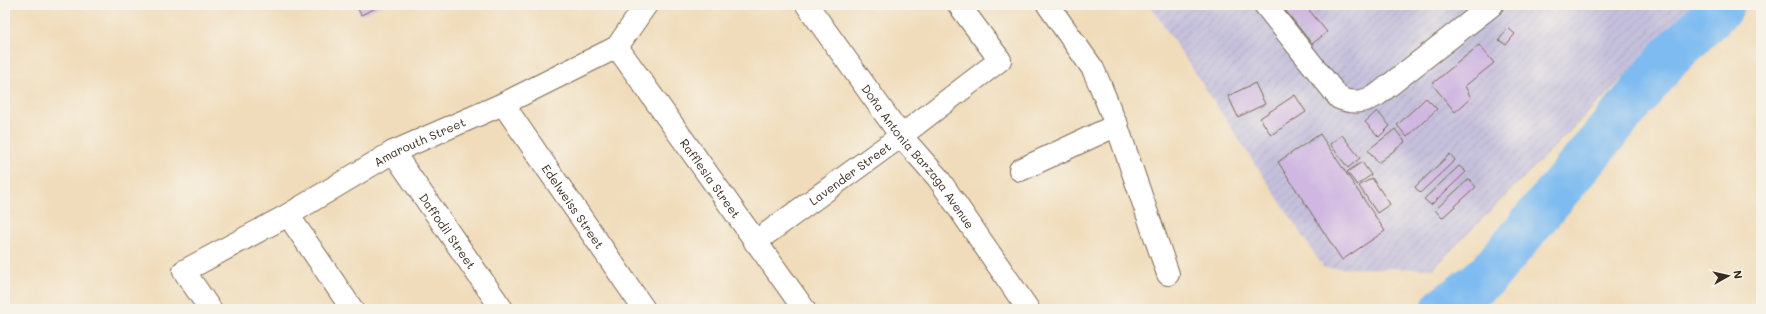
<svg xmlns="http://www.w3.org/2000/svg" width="1766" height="314" viewBox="0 0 1766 314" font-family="Mali,sans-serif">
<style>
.industrial{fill:url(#industrial-furrows)}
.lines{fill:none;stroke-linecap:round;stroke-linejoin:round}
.river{stroke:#7ebbf1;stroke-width:44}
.building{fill:#d0b7e2}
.minor-casing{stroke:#7a6855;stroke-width:24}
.minor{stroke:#fff;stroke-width:22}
.labels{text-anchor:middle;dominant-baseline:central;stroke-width:3;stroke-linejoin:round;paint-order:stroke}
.street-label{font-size:12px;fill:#3b2a1e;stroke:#f7f3e8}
</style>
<defs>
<pattern id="industrial-furrows" width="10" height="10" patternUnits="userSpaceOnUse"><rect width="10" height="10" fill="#c4c0db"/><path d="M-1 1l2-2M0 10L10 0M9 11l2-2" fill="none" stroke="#a9a5bc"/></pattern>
</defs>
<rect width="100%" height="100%" fill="#f7f3e8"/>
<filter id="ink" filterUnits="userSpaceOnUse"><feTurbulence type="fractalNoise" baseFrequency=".025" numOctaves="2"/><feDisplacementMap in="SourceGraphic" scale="8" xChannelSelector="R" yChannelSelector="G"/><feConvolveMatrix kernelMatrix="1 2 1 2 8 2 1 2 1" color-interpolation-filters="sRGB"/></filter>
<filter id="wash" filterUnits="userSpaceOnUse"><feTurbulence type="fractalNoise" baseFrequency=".012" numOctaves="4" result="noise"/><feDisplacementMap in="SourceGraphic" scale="16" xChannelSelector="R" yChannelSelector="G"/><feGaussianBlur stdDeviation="0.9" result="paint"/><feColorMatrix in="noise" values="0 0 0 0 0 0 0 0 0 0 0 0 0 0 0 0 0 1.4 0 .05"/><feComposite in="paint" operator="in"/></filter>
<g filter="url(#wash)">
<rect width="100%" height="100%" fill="#f0dcba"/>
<!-- industrial -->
<path class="industrial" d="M 1150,5 L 1695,5 L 1433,269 L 1324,268 Z"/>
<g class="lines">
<!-- river -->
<path class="river" d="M 1443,309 L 1488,275 L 1669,58 L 1723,5"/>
</g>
<g id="blocks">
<!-- building -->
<g class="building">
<path d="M 356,5 L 382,5 L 361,15 Z"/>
<path d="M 1281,5 L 1305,5 L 1327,32 L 1312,44 Z"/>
<path d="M 1508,28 L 1515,34 L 1506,45 L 1499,40 Z"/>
<path d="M 1479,45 L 1494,63 L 1465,86 L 1471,98 L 1455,112 L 1432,84 Z"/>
<path d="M 1255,83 L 1265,104 L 1238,117 L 1228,96 Z"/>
<path d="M 1295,95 L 1306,112 L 1271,135 L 1260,118 Z"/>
<path d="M 1426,98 L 1437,109 L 1407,137 L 1397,125 Z"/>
<path d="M 1377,111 L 1390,126 L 1379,137 L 1365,122 Z"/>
<path d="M 1395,129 L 1405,142 L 1378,163 L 1368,150 Z"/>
<path d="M 1320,134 L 1385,231 L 1342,260 L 1278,162 Z"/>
<path d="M 1342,135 L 1360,158 L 1348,168 L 1330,144 Z"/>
<path d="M 1450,154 L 1455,160 L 1420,193 L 1415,187 Z"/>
<path d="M 1362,162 L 1371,175 L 1357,185 L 1347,172 Z"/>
<path d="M 1459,166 L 1466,172 L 1431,205 L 1424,199 Z"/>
<path d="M 1372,178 L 1390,204 L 1377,213 L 1359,186 Z"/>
<path d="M 1469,179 L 1476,187 L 1442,218 L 1435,210 Z"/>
</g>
</g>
</g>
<g filter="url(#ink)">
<use href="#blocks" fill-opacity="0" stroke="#7a6855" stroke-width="1"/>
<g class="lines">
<!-- minor casing -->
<g class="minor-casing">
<g id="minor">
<path id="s1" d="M 807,5 L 901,136 L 938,178 L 1028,309"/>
<path d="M 1048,5 L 1093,69 L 1100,85 L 1119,132 L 1168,274"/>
<path d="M 1265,5 L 1339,98 C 1353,104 1364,102 1377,95 L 1492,5"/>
<path id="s2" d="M 617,47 L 804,309"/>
<path id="s3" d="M 503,104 L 644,309"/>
<path id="s4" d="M 393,152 L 502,309"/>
<path d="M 1020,170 L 1117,125"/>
<path d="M 288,215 L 352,309"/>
<path id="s5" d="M 755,242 L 901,136 L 1000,60 L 959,5"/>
<path id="s6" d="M 210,309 L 184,271 L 288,215 L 393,152 L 503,104 L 617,47 L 646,5"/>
</g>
</g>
<!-- minor -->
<use href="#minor" class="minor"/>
</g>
</g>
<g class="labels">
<!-- street labels -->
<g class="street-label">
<text stroke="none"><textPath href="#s6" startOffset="315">Amarouth Street</textPath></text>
<text stroke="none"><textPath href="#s1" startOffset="188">Doña Antonia Barzaga Avenue</textPath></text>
<text stroke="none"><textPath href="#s5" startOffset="117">Lavender Street</textPath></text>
<text stroke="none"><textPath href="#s2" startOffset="161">Rafflesia Street</textPath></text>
<text stroke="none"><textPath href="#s3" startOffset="124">Edelweiss Street</textPath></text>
<text stroke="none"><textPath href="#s4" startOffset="96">Daffodil Street</textPath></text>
</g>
</g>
<!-- margin -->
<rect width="1766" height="314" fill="none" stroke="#f7f3e8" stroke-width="20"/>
<!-- north arrow -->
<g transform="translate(1728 276) rotate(82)" stroke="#f7f3e8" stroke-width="3" paint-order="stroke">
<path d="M0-3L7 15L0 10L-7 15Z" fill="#3b2a1e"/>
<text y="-6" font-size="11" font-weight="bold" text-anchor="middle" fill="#3b2a1e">N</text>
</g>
</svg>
